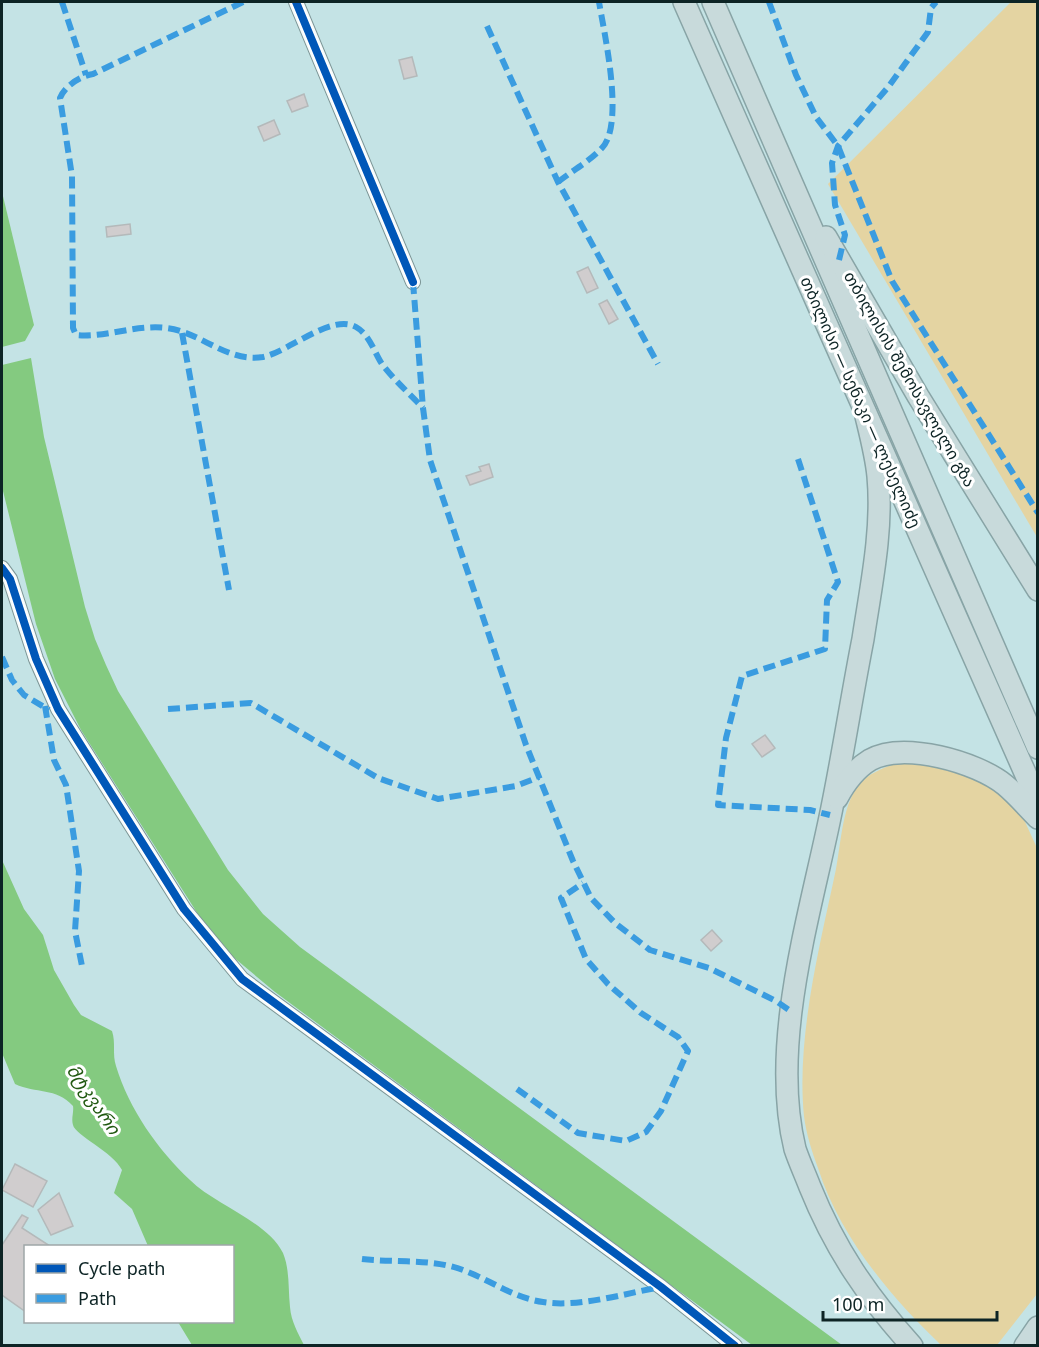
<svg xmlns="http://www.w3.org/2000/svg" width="1039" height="1347" viewBox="0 0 1039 1347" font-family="'Noto Sans','Noto Sans Georgian',sans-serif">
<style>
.green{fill:#e4d4a2}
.water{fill:#84ca80}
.building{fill:#d0cdce;stroke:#b4b9ba;stroke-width:1.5}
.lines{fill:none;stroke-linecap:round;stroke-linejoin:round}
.minor-casing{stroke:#7c9596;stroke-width:16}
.highway-casing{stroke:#88a4a6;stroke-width:24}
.minor{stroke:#f6fbfb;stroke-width:14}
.highway{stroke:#c8dadb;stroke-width:21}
.quiet{stroke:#3a9ce0;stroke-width:6;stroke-dasharray:12 6;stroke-linecap:butt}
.cycleway-casing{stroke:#fff;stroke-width:11}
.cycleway{stroke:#0057b8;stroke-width:8}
.labels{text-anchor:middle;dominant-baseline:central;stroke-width:6;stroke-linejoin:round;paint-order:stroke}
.street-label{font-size:16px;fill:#0d2425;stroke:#fff}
.water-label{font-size:18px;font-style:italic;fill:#225a12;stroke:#fff}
</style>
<rect width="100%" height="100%" fill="#c4e3e5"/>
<!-- green -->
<g class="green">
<path d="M 1011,2 L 1037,2 L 1037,537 L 828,184 Z"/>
<path d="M 896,763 L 925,763 L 980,777 L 1021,813 L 1037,848 L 1037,1294 L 997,1345 L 941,1345 C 890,1296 840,1237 818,1168 C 812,1152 806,1133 804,1116 C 796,1038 820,945 836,869 C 841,844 842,807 858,786 C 868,773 882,769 896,763 Z"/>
</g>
<!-- water -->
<g class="water">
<path d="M 2,192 L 34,325 L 25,341 L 2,347 Z"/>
<path d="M 31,358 L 44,437 L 85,607 L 95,639 L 106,665 L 118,691 L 228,870 L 263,914 L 300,947 L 842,1345 L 752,1345 L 275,992 L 226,951 L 208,930 L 81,730 L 55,679 L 36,624 L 2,487 L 2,365 Z"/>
<path d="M 2,860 L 24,909 L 43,935 L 54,970 L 74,1005 L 81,1015 L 112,1031 C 116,1043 112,1054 116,1066 C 129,1109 158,1150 190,1180 C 215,1205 267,1221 283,1253 C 290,1270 288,1289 290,1307 C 291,1321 298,1333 304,1345 L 192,1345 L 178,1322 L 232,1322 L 232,1246 L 148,1246 L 132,1209 L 114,1193 L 122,1170 C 113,1152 75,1135 73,1125 C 71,1119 74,1112 73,1106 C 56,1087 36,1094 15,1084 L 2,1053 Z"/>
</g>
<!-- building -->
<g class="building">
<path d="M 412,57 L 417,76 L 404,79 L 399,60 Z"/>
<path d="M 304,94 L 308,106 L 292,112 L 287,101 Z"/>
<path d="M 274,120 L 280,134 L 264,141 L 258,127 Z"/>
<path d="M 130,224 L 131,234 L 107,237 L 106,227 Z"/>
<path d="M 588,267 L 598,288 L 587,293 L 577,272 Z"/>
<path d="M 607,300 L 618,319 L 609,324 L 599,304 Z"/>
<path d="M 489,464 L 493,477 L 470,485 L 466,476 L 481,471 L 479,467 Z"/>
<path d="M 765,735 L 775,748 L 762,757 L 752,744 Z"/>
<path d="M 712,930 L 722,941 L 711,951 L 701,940 Z"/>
<path d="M 15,1164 L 47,1181 L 33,1207 L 2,1190 Z"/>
<path d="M 59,1193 L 73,1226 L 51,1235 L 38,1210 Z"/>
<path d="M 22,1215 L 28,1218 L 22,1228 L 50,1246 L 26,1246 L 26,1312 L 2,1295 L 2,1245 Z"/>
</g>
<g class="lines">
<!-- minor casing -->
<g class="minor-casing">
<g id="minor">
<path d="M 296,2 L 413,282"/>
<path d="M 2,568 L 10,579 L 36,659 L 58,709 L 184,909 L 242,979 L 661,1287 L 735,1346"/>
</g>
</g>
<!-- highway casing -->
<g class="highway-casing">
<g id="highway">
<path d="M 684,2 L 1038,802"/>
<path d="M 713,2 L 1038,748"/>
<path d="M 826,237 L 918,396 L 1038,590"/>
<path d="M 865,412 C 870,433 876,455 878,476 C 883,530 871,586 863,639 C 851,700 842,761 829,822 C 808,922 770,1046 795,1149 C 799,1161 805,1174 810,1187 C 835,1249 867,1296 912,1346"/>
<path d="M 837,798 C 845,783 855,769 870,760 C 903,741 977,762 1005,785 C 1017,795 1027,807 1038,818"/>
<path d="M 1025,1346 L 1038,1327"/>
</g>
</g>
<!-- minor -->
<use href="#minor" class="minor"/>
<!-- highway -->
<use href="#highway" class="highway"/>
<!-- quiet -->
<g class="quiet">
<path d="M 62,2 L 86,75"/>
<path d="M 243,2 L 93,74 C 80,76 65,86 60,98 L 72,176 L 73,328 L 76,335 C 106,338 136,324 167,328 C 200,332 228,363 263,357 C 288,352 332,313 356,327 C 370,335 374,352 382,364 C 394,380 410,394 423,408"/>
<path d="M 769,2 L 796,75 L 816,117 L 838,146 L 892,281 L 1038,513"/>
<path d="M 487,26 L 558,182 L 658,364"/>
<path d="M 558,182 C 572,171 590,161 602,148 C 625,124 604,32 599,2"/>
<path d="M 839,260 L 845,235 L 835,205 L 832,163 L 838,146 L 889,86 L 928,32 L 931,8 L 936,2"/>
<path d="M 413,282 L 423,408 L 430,460 L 526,745 L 573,861 L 591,898 L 615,923 L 650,950 L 709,968 L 776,1001 L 792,1012"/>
<path d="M 182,333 L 229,590"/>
<path d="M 798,459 L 838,582 L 827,600 L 825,649 L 742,676 L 726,738 L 718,805 L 810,810 L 830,815"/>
<path d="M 2,657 L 12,680 L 24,695 L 49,710"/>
<path d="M 45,706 L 54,760 L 66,785 L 79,871 L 75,931 L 82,966"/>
<path d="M 168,709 L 251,703 L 378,778 L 438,799 L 516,786 L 539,777"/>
<path d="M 517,1089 L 578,1133 L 626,1141 L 646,1132 L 661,1111 L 688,1051 L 678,1037 L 641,1013 L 608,984 L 586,959 L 561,898 L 583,883"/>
<path d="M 362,1259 C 395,1263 431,1258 463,1270 C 490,1280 514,1298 543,1302 C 578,1308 627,1293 661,1287"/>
</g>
<!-- cycleway casing -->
<g class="cycleway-casing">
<g id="cycleway">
<path d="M 296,2 L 413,282"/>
<path d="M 2,568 L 10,579 L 36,659 L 58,709 L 184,909 L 242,979 L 661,1287 L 735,1346"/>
</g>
</g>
<!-- cycleway -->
<use href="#cycleway" class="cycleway"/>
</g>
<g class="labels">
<!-- street labels -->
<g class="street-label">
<text transform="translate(910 379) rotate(60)">თბილისის შემოსავლელი გზა</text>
<text transform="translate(861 402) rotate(66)">თბილისი — სენაკი — ლესელიძე</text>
</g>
<!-- water labels -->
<g class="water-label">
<text transform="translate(94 1099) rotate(56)">მტკვარი</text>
</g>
</g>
<!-- border -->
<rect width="1039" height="1347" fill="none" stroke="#0d2425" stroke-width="6"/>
<!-- legend -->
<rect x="24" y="1245" width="210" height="78" fill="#ffffff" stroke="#9ea7a8" stroke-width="1.5"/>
<rect x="36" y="1264" width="30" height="9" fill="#0057b8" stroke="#9ea7a8" stroke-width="1.5"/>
<text x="78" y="1275" font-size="18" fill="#0d2425">Cycle path</text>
<rect x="36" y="1294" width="30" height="9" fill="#3a9ce0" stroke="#9ea7a8" stroke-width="1.5"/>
<text x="78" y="1305" font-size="18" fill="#0d2425">Path</text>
<!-- scale -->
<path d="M823 1311v9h174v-9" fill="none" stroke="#0d2425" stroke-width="3"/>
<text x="832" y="1311" font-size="18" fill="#0d2425" stroke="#ffffff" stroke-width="4.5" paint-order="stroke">100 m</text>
</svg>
